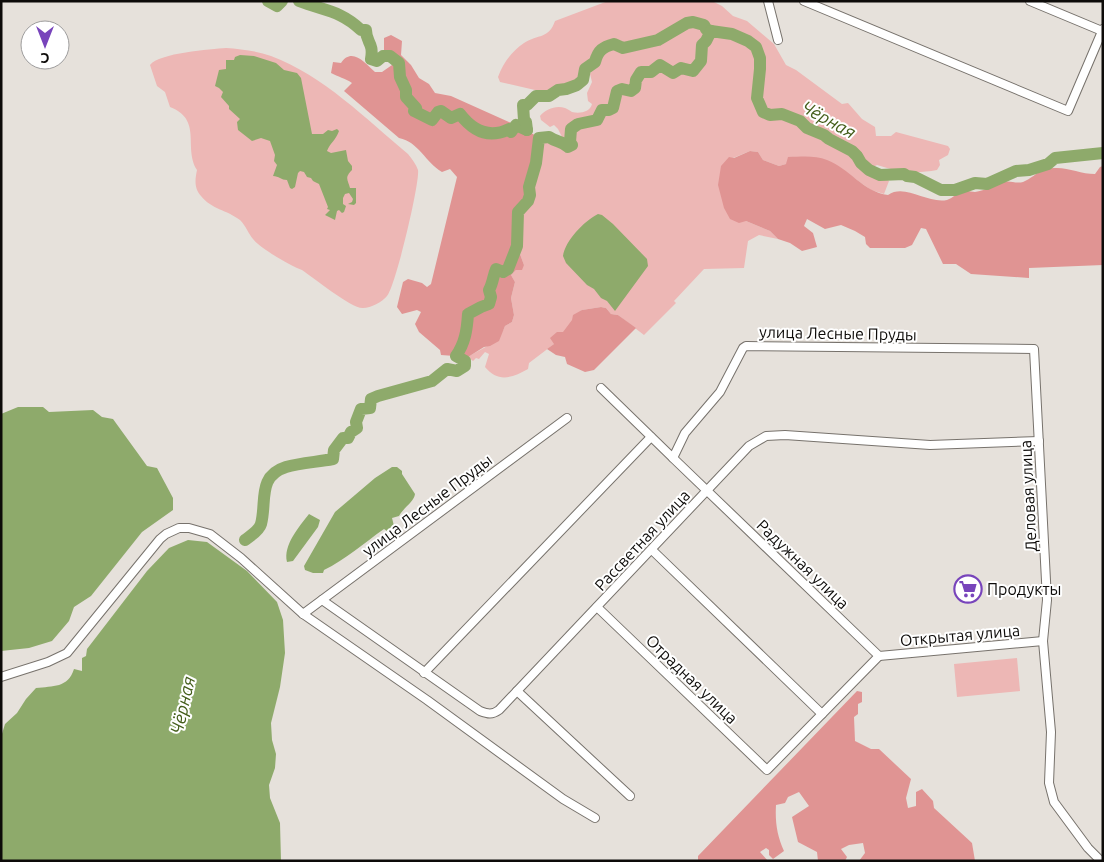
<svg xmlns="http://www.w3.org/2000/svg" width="1104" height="862" viewBox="0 0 1104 862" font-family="Ubuntu,sans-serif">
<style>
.green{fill:#edb7b5}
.forest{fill:#e09493}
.water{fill:#8eaa6b}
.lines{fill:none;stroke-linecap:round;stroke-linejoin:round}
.river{stroke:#8eaa6b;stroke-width:12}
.minor-casing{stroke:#77726c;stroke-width:10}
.minor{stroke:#fff;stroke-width:8}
.labels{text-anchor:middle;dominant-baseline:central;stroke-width:4;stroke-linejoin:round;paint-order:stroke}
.street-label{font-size:16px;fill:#0d0b09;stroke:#fff}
.poi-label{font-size:16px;fill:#0d0b09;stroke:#fff;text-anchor:start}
.water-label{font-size:18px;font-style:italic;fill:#445e1b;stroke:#fff}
</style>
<rect width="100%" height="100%" fill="#e6e1db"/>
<!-- green -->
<g class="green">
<path d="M 608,1 L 712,1 L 722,6 L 733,16 L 747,21 L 774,44 L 786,65 L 796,70 L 842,104 L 848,103 L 862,119 L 875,127 L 876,136 L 891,136 L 896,132 L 948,146 L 950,149 L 948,155 L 939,160 L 940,165 L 937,170 C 915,174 898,172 877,165 L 869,169 L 868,174 L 877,178 L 887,179 L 889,181 L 884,194 L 871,190 L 844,171 L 786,164 L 779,166 L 763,160 L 758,152 L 750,151 L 733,158 L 746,221 L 770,231 L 778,239 L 759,235 L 748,241 L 744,268 L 704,269 L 674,301 L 676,303 L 644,335 L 618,315 L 611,314 L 606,308 L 601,307 L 582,310 L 554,344 L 529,363 L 528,369 C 512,378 498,383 485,367 L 489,354 L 485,352 L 479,359 L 476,358 L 473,361 L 468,357 C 482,348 499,343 505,326 L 512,322 L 514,315 L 511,298 L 515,282 L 511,275 L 516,270 L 524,265 L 517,246 L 518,212 L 528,201 L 530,195 L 529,187 L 539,138 L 549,137 C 556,142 562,141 568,147 L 572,145 L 569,142 L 562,137 L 558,129 L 554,125 L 550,127 L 541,120 L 540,116 C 546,109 556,105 565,108 C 568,109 570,111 572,112 C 580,114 590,112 592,104 L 588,101 L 587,93 L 592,82 L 590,74 L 595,63 L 585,69 L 583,80 L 577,85 L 566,89 L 558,90 L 545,97 L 535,90 L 500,82 L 498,77 C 503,63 512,51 524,43 C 538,34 549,39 555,21 Z"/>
<path d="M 226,48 C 241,49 257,51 271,56 C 324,76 366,119 408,154 C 412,159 416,164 418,170 C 420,183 395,288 387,296 C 382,302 371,308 363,308 C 352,309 314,278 302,270 C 292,267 260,248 253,239 C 248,233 246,226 240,220 C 227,210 211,209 201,196 C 194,188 195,180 197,170 C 183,147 203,120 170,107 L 165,92 L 157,86 L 150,65 C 159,53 211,49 226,48 Z"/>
<path d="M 1017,658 L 1020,691 L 957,697 L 954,664 Z"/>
</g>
<!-- forest -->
<g class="forest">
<path d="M 391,35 L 402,41 L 401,55 L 411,65 L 419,78 L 429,84 L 435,93 L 451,96 L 527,130 L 539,138 L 536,163 L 529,187 L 530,195 L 528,201 L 518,212 L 517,246 L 524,265 L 522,270 L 516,270 L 511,275 L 515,282 L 511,298 L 514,315 L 512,322 L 505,326 L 499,341 L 490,346 L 484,347 L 468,357 L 441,355 L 440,350 L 419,332 L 415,324 L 421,312 L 417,310 L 402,314 L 397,307 L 403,282 L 408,279 L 422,283 L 427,287 L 431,284 L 457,177 L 450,169 L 442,172 C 425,162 419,142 399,138 L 344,91 L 352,83 C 345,78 338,77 331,73 L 333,62 L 341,63 C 352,46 366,64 375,72 L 382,72 L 392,65 L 390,56 L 384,51 L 384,38 Z"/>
<path d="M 750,151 L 758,152 L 763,160 L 779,166 L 786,164 L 788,157 C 800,157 815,155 827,160 C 849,168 863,192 888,195 C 905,183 927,204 947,200 C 953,198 958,192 964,191 C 967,190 972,192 975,192 C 985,191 995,184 1004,182 C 1010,180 1016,184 1023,182 C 1035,177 1038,169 1054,168 C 1068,167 1081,174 1095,174 L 1100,167 L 1103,166 L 1103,265 L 1029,268 L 1029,278 L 971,274 L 956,264 L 943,264 L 926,229 L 921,228 L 912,245 L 905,248 L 870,248 L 866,244 L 865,237 L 855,231 L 841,225 L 825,229 L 807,219 L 804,226 L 813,233 L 817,247 L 802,251 L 790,243 L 778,239 L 770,231 L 746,221 L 739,223 L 730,219 L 724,208 L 718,185 L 721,166 L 729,157 L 734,158 Z"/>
<path d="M 601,307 L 606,308 L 611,314 L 618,315 L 636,328 L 594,370 L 585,372 L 567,364 L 565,357 L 556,355 L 547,349 L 554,344 L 550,338 L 557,332 L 563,332 L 572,320 L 573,315 L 582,310 Z"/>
<path d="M 857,691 L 862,692 L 862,702 L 858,704 L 858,714 L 854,717 L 855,741 L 871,749 L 879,749 L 911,779 L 906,798 L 908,808 L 916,806 L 916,792 L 922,789 L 933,801 L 934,808 L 972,843 L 975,861 L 859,861 L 865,853 L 863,843 L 849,845 L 841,849 L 847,857 L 845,861 L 818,861 L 817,852 L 798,842 L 792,817 L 809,806 L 799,792 L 788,797 L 785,803 L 776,805 C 775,822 777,836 784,851 L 773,859 L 769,855 L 769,850 L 766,848 L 760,852 L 768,861 L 698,861 L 698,856 Z"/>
</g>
<!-- water -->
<g class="water">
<path d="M 240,55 L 254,56 L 276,63 L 284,70 L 297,73 L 301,78 L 312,134 L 323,134 L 328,130 L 332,131 L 337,129 L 339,131 C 336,140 330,143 327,151 L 331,153 L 346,150 L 348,161 L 352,166 L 352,170 C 344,178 348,180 350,188 L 356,188 L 356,203 L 354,205 L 348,204 L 352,202 L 353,199 L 349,193 L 345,194 L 343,198 L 343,204 L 346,206 L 344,212 L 342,213 L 339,210 L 337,211 L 335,220 L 325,215 L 330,210 L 327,209 L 328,207 L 319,184 L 313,181 L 311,178 L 307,177 L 304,172 L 300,171 L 298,173 L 295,187 L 292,189 L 290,188 L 287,180 C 281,180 279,176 273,176 L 277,165 L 274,161 L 275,155 L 270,141 L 261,138 L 252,141 L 238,130 L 237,122 L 240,119 L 229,109 L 229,106 L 221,97 L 223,92 L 219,88 L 215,86 L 219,70 L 226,69 L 226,60 L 234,60 L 235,57 Z"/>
<path d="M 598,214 L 602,215 L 613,224 L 647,259 L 648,266 L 615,311 L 607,301 L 601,298 L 594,289 L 587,285 L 566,263 L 563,256 C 565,241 584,221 598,214 Z"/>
<path d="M 18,407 L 43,407 L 49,412 L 93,410 L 102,417 L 113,419 L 147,466 L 157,468 L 173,498 L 173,510 L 142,532 L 91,596 L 74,607 L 69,621 L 52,641 L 29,648 L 1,651 L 1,414 Z"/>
<path d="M 392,467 L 397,467 L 402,471 L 402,474 L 415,494 C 414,502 403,508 399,516 L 392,518 L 394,526 L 387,531 L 384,529 C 364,543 345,560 324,570 L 323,573 L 313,573 L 305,570 L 304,566 L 335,512 L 375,478 Z"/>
<path d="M 309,514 L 320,520 L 318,527 L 293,561 L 287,562 C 283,545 299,527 309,514 Z"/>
<path d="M 188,540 L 207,542 L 247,571 L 277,602 L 283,620 L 285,653 L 280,687 L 271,723 L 272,740 L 276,754 L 275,768 L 269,785 L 270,798 L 280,823 L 281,861 L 1,861 L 1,737 L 5,724 L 17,713 L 26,699 L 36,688 C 53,686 68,688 74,669 L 82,671 L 82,658 L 86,656 L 87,649 L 147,571 L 169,548 Z"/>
</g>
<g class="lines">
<!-- river -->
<g class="river">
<path d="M 268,1 L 277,6 L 282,1"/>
<path d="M 299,1 C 324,11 340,10 361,30 L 366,30 C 366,43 374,42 371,59 L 377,61 L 383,56 L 390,56 L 399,63 L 400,77 L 406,90 L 406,97 L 416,108 L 414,111 L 432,120 L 438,112 L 441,111 L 451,118 L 460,114 C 473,131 489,139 509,129 L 511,132 L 516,125 L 527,130"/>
<path d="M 527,130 L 526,122 L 524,120 L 523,105 L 527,105 L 536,96 L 549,96 L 558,90 L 566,89 L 577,85 L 583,80 L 585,69 L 595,62 C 598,50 603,47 614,44 L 623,48 L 658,40 L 687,23 L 693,22 L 704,25 L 706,29 L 711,31"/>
<path d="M 245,540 C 250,536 259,531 261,524 C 267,502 257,476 286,467 C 300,463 317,462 333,459 L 334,450 L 343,438 L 348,438 L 351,432 L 357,428 L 356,422 L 361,409 L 370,408 L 371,399 L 378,396 L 432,381 L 447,369 L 457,371 L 465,366 L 465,361 L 456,356 C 465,343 467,330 468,314 L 481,307 L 489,304 L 491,297 L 489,290 C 493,283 493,276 496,269 L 503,272 L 508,269 L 517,246 L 518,212 L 528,201 L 530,195 L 529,187 L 536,163 L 539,138 L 549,137 C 556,142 562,141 568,147 L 572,145 L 570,142 L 571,129 L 578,124 L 597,120 L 602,110 L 609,110 L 613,108 L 617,91 L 622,89 L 631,91 L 635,88 L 636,80 L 641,72 L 651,72 L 660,65 L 673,73 L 681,68 L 693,71 L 701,61 L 702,45 L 706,41 L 711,31 L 732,34 L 748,41 L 756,47 L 760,58 L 760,69 L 757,98 L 763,112 L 770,115 L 782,114 L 800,121 L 807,128 L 824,135 L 829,139 L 852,151 L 857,156 L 861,163 L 869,170 L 880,175 L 904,174 L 907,176 L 915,177 L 941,190 L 955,190 L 975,183 L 987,184 L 1016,171 L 1029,170 L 1048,164 L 1055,158 L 1103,153"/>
</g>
<!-- minor casing -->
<g class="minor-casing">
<g id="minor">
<path d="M 768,1 L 778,40"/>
<path d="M 804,1 L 1068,111 L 1103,29"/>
<path d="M 1030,1 L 1102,31"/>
<path d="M 601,388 L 673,458 L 685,433 L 720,392 L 743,348 L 746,346 L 1034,349 L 1047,600 L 1043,641 L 1051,732 L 1049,783 L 1054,802 L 1088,848 L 1101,861"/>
<path d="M 673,458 L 879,656"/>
<path d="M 652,550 L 822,714"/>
<path d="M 322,600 L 480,711 C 488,714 492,715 499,710 L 749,446 L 766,436 L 785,435 L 930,445 L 1039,441"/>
<path d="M 597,607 L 767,770 L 879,656"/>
<path d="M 303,614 L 567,418"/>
<path d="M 879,656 L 1043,641"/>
<path d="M 424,673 L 651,437"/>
<path d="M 1,677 L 48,662 L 67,653 L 160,539 L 166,534 L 179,528 L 189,528 L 210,534 L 241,558 L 303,614 L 427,700 L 563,799 L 595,818"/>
<path d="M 517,691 L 630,796"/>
</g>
</g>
<!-- minor -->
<use href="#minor" class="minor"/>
</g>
<!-- icons -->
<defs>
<g id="supermarket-ring" transform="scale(1.4375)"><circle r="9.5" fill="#fff" stroke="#7844bb" stroke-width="1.5"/><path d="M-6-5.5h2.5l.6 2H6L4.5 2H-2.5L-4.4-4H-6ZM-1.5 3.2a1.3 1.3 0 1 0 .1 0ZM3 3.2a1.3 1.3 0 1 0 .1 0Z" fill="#7844bb"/></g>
</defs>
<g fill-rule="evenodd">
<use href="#supermarket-ring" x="968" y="589"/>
</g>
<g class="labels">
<!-- street labels -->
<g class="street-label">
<text transform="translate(838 333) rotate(1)">улица Лесные Пруды</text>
<text transform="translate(1028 496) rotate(-93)">Деловая улица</text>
<text transform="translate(427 505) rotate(-37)">улица Лесные Пруды</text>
<text transform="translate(642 540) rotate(-47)">Рассветная улица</text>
<text transform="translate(803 564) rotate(44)">Радужная улица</text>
<text transform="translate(960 635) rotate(-5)">Открытая улица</text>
<text transform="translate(692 679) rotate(44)">Отрадная улица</text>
</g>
<!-- poi labels -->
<g class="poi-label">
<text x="987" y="589">Продукты</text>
</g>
<!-- water labels -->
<g class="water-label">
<text transform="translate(829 119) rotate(29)">Чёрная</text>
<text transform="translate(182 705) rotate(-77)">Чёрная</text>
</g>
</g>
<!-- border -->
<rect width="1104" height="862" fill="none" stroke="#0d0b09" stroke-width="5"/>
<!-- north arrow -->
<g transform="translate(45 45) rotate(180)"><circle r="24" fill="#ffffff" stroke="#9e9d9d"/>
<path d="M0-4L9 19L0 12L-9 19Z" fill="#7844bb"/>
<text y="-8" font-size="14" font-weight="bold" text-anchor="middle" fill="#0d0b09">С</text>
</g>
</svg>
